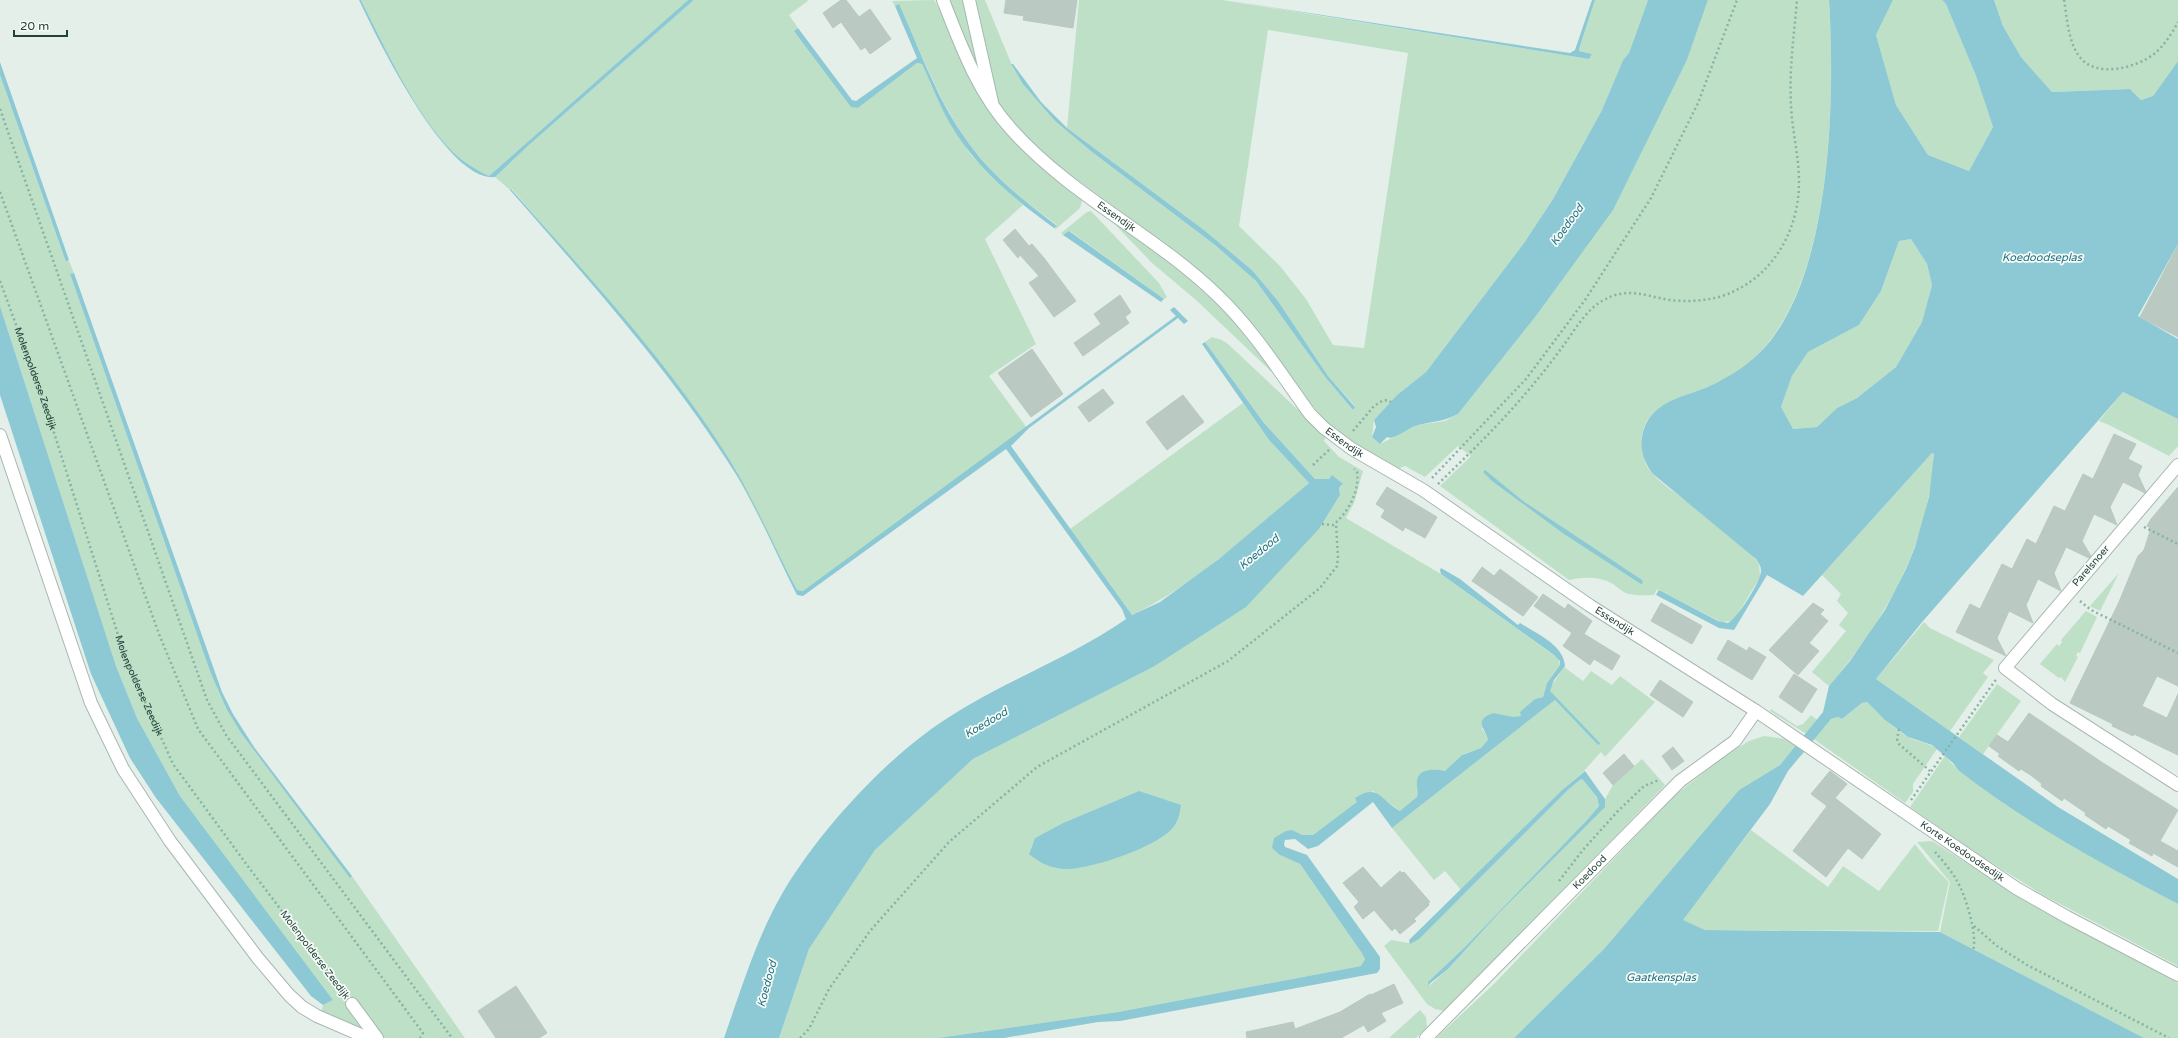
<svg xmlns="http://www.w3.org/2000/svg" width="2178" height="1038" viewBox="0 0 2178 1038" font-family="'Varela Round',sans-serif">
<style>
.green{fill:#bee0c7;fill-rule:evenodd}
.water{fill:#8dc9d4;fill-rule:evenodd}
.building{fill:#bacac3;stroke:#b7c9c1}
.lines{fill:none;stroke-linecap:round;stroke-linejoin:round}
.minor-casing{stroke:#a7b7b1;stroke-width:14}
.path{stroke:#85b3a4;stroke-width:2.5;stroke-dasharray:2 3;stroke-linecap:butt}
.minor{stroke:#fff;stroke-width:12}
.labels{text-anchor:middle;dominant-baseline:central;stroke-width:3.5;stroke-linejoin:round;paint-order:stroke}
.street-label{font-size:10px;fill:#244139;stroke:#f6fbf8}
.water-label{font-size:11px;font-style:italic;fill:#1c6f7f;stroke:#f6fbf8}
</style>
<rect width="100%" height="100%" fill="#e5efea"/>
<!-- green -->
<g class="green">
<path d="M 361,0 L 688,0 L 489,176 C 477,170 463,162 453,152 C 417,117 384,46 361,0 Z"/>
<path d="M 694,0 L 809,0 L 789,15 L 798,28 L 794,31 L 858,108 L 917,63 L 922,64 L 949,122 L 971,155 L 1023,205 L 985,239 L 1036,344 L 989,376 L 1027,428 L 803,591 L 797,590 L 726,454 L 654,355 L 512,189 L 510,190 L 495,177 L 529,145 Z"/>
<path d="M 934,0 C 947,19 953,44 963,65 C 990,123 1026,159 1079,196 L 1082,201 L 1080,208 L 1056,229 L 1054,228 L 1057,225 C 1023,200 987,172 963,135 C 937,96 919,48 899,5 L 895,6 L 892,1 Z"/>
<path d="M 949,0 L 962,0 L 986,83 L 968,47 Z"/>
<path d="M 976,0 L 985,0 L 1014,70 L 1055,121 L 1092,152 L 1215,245 L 1256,281 L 1326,378 L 1353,410 L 1355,406 L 1328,376 L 1278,301 L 1252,270 L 1204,230 L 1067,128 L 1079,0 L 1222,0 L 1589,59 L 1592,54 L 1579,51 L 1579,49 L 1595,0 L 1648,0 L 1629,53 L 1623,60 L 1602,110 L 1553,199 L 1524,243 L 1426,372 L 1397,395 L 1374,420 L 1372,437 L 1380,444 L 1417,425 L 1445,421 L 1458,414 L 1536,316 L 1612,210 L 1687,60 L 1708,0 L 1829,0 C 1835,97 1832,259 1771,339 C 1757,358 1738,373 1717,383 C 1679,400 1629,404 1645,461 C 1649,478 1682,496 1695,508 C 1715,523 1743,544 1759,563 L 1760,577 L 1736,617 L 1731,621 L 1721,622 L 1661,591 L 1658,591 L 1657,589 L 1654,595 C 1646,595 1637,596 1629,594 C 1623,593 1618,587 1613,584 C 1599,576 1584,577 1569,580 L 1440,486 L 1471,456 L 1458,446 L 1425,477 L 1405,466 L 1398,469 L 1355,443 L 1332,427 L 1306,399 L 1255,327 L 1218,287 L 1176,252 L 1049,159 L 1028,140 L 999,104 ZM 1268,30 L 1408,53 L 1364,348 L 1333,345 L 1306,299 L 1280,266 L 1239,226 Z"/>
<path d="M 1893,0 L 1942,0 L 1946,4 L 1976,76 L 1993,127 L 1969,171 L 1928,155 L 1896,105 L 1876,35 Z"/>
<path d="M 1994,0 L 2178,0 L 2178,61 L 2153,96 L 2141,100 L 2130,89 L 2052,92 L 2021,57 L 2003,26 Z"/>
<path d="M 0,75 L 66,262 L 69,261 L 74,273 L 70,274 L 211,674 L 227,710 L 241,733 L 350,877 L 352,876 L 465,1038 L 382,1038 L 321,1014 L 323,1005 L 333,1000 L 180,796 L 137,718 L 116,666 L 0,306 Z"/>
<path d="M 1091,211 L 1159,283 L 1167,297 L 1164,299 L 1070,231 L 1063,235 L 1061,233 L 1087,212 Z"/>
<path d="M 1104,213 L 1169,261 L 1224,310 L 1277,377 L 1196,300 L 1152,263 Z"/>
<path d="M 1911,239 L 1927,264 L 1932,285 L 1922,322 L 1896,367 L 1857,398 L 1837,408 L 1817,427 L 1792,429 L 1781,407 L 1792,376 L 1808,352 L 1859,325 L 1881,291 L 1899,241 Z"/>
<path d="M 1212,337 L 1222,340 L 1228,344 L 1326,436 L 1324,441 L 1339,457 L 1363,471 L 1354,503 L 1346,518 L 1441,574 L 1559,659 L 1560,665 L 1547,683 L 1543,697 L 1535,699 L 1521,712 L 1521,716 C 1511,720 1504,714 1494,713 L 1485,718 L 1482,729 L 1488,737 C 1489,751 1469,749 1461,756 C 1455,761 1452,767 1445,771 L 1439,770 L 1419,789 C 1418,801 1409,805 1400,811 L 1373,791 L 1313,835 L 1302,835 L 1286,831 L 1280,855 L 1300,864 L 1361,952 L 1365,959 L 1361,966 L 1118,1012 L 938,1038 L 779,1038 L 809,949 L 875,850 L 973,759 L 1153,667 L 1319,529 L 1340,495 L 1339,488 L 1343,485 L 1329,479 L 1315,479 L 1264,423 L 1205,342 ZM 1139,791 L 1029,854 L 1035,838 L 1063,823 Z"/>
<path d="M 2123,392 L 2178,419 L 2178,446 L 2169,456 L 2109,425 L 2099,421 Z"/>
<path d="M 1243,403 L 1269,440 L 1309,483 C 1253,530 1198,583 1132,615 L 1070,529 Z"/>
<path d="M 1932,453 L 1934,454 C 1929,544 1886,619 1829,686 L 1812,672 L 1846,631 L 1839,625 L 1848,613 L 1837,601 L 1841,594 L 1822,575 Z"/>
<path d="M 2119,573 L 2100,611 L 2090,606 Z"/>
<path d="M 2086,611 L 2097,617 L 2080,653 L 2078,652 L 2076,656 L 2078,657 L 2065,682 L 2061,677 L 2059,678 L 2040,664 L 2057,644 L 2059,646 L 2062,642 L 2061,640 Z"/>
<path d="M 1924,622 L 1930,628 L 1994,660 L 1983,673 L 1988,677 L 1950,731 L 1876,679 Z"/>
<path d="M 1564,667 L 1583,681 L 1591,671 L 1612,685 L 1620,676 L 1655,702 L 1605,757 L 1601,752 L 1583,772 L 1562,790 L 1461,890 L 1445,871 L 1434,880 L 1392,828 L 1555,700 L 1598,745 L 1601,744 L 1550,692 L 1550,688 Z"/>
<path d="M 1997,684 L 2021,701 L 1983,754 L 1959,737 Z"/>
<path d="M 1867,702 C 1879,714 1893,728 1908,737 C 1917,742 1928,742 1937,749 L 1913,784 L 1913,792 L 1905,803 L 1808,735 L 1770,711 L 1771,709 L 1797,726 L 1803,724 L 1811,715 L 1826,727 L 1825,725 L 1831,719 L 1838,717 L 1842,719 L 1862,703 Z"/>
<path d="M 1764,736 L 1785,739 L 1805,751 L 1800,757 L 1792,751 L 1780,765 L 1739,790 L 1604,949 L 1514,1038 L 1436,1038 L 1495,983 L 1675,795 L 1724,757 L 1749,741 Z"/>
<path d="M 1945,756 L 1958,770 L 2014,810 L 2123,875 L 2178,904 L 2178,966 L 2045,896 L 1982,857 L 1910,807 Z"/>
<path d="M 1642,759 L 1665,785 L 1458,998 L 1444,1011 L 1435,1009 L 1427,1004 L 1384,946 L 1391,940 L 1409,943 L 1462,896 L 1568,790 L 1581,779 L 1583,780 L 1597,797 L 1599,806 L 1587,820 L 1466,946 L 1427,983 L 1430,985 L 1448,969 L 1499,913 L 1604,807 L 1605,799 L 1613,785 Z"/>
<path d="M 1751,830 L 1828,887 L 1843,866 L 1879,891 L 1915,844 L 1929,862 L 1949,882 L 1938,931 L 1705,930 L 1682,920 Z"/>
<path d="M 1932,841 L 2042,911 L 2178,983 L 2178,1038 L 2144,1038 L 1940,932 L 1950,882 L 1917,842 Z"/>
<path d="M 1420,1010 L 1426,1017 L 1427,1027 L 1416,1038 L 1389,1038 Z"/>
</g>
<!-- water -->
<g class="water">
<path d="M 359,0 L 361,0 C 384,46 417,117 453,152 C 463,162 477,170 489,176 L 688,0 L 694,0 L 529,145 L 495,177 C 447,183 377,38 359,0 Z"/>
<path d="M 1225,0 L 1570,53 L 1575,50 L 1592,0 L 1595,0 L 1579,49 L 1579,51 L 1592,54 L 1589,59 Z"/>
<path d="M 1648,0 L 1708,0 L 1687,60 L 1613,210 L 1536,316 L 1458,414 C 1443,422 1434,421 1418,425 C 1408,428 1400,436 1390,438 L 1387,437 L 1380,444 L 1372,437 L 1376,427 L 1374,420 L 1397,395 L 1426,372 L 1524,243 L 1553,199 L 1602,110 L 1623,60 L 1629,53 Z"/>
<path d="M 1829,0 L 1893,0 L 1876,35 L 1896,105 L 1928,155 L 1969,171 L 1993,127 L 1976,76 L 1946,4 L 1942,0 L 1994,0 L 2003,26 L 2021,57 L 2052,92 L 2130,89 L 2141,100 L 2153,96 L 2178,61 L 2178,244 L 2138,316 L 2178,339 L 2178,419 L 2123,392 L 1923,621 L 1876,679 L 2058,807 L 2178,879 L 2178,904 C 2102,864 2026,823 1958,770 L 1953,763 L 1932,745 L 1908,737 L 1885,720 L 1867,702 L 1862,703 L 1842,719 L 1838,717 L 1831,719 L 1788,771 L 1770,804 L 1683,920 L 1705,930 L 1940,932 L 2144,1038 L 1514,1038 L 1604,949 L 1739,790 L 1780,765 L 1823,712 L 1829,686 L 1850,661 L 1885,610 L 1906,569 L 1915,547 L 1929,497 L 1934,454 L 1932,453 L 1803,596 L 1767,575 L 1734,630 L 1719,628 L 1656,595 L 1658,591 L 1661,591 L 1718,621 L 1728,623 C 1737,619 1761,581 1761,571 C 1761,566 1759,563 1756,559 L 1653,474 C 1645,464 1640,451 1642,438 C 1648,397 1690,398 1720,381 C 1739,371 1757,358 1771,340 C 1832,261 1835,96 1829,0 ZM 1911,239 L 1927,264 L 1932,285 L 1922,322 L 1896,367 L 1857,398 L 1837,408 L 1817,427 L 1793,429 L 1781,407 L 1792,376 L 1808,352 L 1859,325 L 1881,291 L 1899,241 Z"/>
<path d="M 899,4 C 919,48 936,96 963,135 C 987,172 1023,200 1057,226 L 1054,228 C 1014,199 974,166 949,122 C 939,104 931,83 922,64 L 917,63 L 858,108 L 851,107 L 794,31 L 798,28 L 852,100 L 856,101 L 917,58 L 895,6 Z"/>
<path d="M 0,62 L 69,260 L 66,262 L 0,75 Z"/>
<path d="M 1011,64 L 1013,64 L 1041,102 L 1067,128 L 1204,230 L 1252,270 L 1278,301 L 1328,376 L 1355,407 L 1353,410 L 1326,378 L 1256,281 L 1215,245 L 1092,152 L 1055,121 L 1023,84 Z"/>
<path d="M 511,189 C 586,274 665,358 726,454 C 753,497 773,545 797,590 L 803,591 L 1176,316 L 1170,310 L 1174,307 L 1188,321 L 1184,324 L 1178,318 L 1029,428 L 1011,446 L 1132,615 L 1160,602 L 1219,559 L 1309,483 L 1269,440 L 1202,344 L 1205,342 L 1264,423 L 1315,479 L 1329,479 L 1332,475 L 1343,484 L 1339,488 L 1340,495 L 1319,529 L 1246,607 L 1153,667 L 973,759 L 875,850 L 809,949 L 779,1038 L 724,1038 C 742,987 758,933 786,887 C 824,826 886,758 946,719 C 1004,681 1070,658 1126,619 L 1122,609 L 1006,449 L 803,596 L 797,595 C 777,556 760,514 737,476 C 672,372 590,282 510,190 Z"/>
<path d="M 1069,231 L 1164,299 L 1161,302 L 1063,235 Z"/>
<path d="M 74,273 L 222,692 L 233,714 L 254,747 L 352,876 L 350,878 L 241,733 L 227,710 L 211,674 L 70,274 Z"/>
<path d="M 0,306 L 116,666 L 137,718 L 180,796 L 333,1000 L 323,1005 L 311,996 L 156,798 L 130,758 L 91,674 L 0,395 Z"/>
<path d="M 1485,470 L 1523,501 L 1642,580 L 1643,583 L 1641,584 L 1564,534 L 1492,481 L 1483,472 Z"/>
<path d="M 1441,568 L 1460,579 L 1518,625 L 1520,623 C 1536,633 1564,645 1565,666 L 1554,680 L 1550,691 L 1601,744 L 1598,745 L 1555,700 L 1392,828 L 1373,802 L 1318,846 L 1308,849 L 1295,839 L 1285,840 L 1284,844 L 1285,847 L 1307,855 L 1380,957 L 1380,969 L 1377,973 L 1120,1021 L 1098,1022 L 1004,1038 L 938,1038 L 1118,1012 L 1361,966 L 1365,959 L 1361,952 L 1300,864 L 1280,855 L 1272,848 L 1274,838 L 1286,831 L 1292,830 L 1302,835 L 1313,835 L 1357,802 L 1355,798 C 1379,783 1380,800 1400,811 L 1417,797 C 1419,791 1416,786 1417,781 C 1418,768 1436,769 1445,771 L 1462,755 L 1481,748 L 1488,740 C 1487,730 1471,720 1494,713 L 1513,717 L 1521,716 L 1520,712 L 1535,699 L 1543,697 L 1547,683 L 1560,665 L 1560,661 L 1554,655 L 1441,574 L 1440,570 Z"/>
<path d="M 1585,771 L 1605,799 L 1605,807 L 1499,913 L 1448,969 L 1428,985 L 1428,982 L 1466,946 L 1587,820 L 1599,806 L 1597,797 L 1583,780 L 1581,779 L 1568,790 L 1419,939 L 1410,944 L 1409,940 L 1562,790 Z"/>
<path d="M 1139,791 L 1181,805 C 1180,811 1179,818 1176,823 C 1166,845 1089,870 1065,869 C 1050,868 1040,863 1029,854 L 1035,838 L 1063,823 Z"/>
</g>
<!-- building -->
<g class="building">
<path d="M 841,0 L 846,0 L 859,17 L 870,9 L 891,39 L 870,54 L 865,47 L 861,50 L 841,22 L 833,28 L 823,13 Z"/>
<path d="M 1006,0 L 1077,0 L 1073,28 L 1023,20 L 1024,16 L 1004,13 Z"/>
<path d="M 1015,229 L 1029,246 L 1032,244 L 1044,258 L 1076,301 L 1054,317 L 1029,283 L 1039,276 L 1020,255 L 1018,258 L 1003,240 Z"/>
<path d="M 2178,245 L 2178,337 L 2140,317 Z"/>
<path d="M 1120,295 L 1131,312 L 1125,317 L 1129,323 L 1083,356 L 1074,343 L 1101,324 L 1094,314 Z"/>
<path d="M 1032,349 L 1063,394 L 1031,417 L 998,373 Z"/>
<path d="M 1103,389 L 1114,403 L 1089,422 L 1078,407 Z"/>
<path d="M 1183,395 L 1204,422 L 1167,450 L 1146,422 Z"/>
<path d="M 2114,434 L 2136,444 L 2128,459 L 2142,466 L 2138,475 L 2146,492 L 2145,493 L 2123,482 L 2110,507 L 2117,525 L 2094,514 L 2082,541 L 2091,556 L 2089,558 L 2066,547 L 2054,573 L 2061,591 L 2038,579 L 2026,605 L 2033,623 L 2009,611 L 1997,638 L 2006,656 L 1956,632 L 1970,604 L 1980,609 L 2002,564 L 2012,569 L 2027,539 L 2036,544 L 2054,506 L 2065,511 L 2083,474 L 2093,479 Z"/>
<path d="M 1387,487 L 1437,517 L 1425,538 L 1405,527 L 1403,531 L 1381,517 L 1385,510 L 1376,504 Z"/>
<path d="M 2178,487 L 2178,686 L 2157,676 L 2142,706 L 2167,718 L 2178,694 L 2178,755 L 2134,734 L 2133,736 L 2127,733 L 2112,726 L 2113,724 L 2070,703 L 2119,602 L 2138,556 L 2144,550 L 2151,528 L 2147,526 L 2151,519 Z"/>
<path d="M 1482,567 L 1494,576 L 1500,569 L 1538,597 L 1523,616 L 1472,581 Z"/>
<path d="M 1543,594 L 1565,609 L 1568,604 L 1592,621 L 1584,634 L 1620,656 L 1612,670 L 1594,659 L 1590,665 L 1563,646 L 1572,633 L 1534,606 Z"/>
<path d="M 1661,603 L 1702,626 L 1692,644 L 1651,621 Z"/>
<path d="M 1813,603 L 1824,610 L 1820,614 L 1828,621 L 1809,643 L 1819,651 L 1798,675 L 1769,650 Z"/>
<path d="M 1728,640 L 1747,651 L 1749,647 L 1766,657 L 1752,680 L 1717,659 Z"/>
<path d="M 1794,674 L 1817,689 L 1802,713 L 1779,697 Z"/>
<path d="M 1660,680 L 1693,702 L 1683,717 L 1650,695 Z"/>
<path d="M 2029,713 L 2103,763 L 2178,810 L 2160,841 L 2178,851 L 2178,867 L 2153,853 L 2152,856 L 2129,843 L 2131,840 L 2108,826 L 2106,829 L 2085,815 L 2086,813 L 2064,798 L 2062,801 L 2041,786 L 2042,784 L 2032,776 L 2021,769 L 2019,771 L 1998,756 L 2000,754 L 1989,746 L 1997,735 L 2008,742 Z"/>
<path d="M 1673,747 L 1684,761 L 1672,770 L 1662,756 Z"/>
<path d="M 1624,754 L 1634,766 L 1613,785 L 1603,773 Z"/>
<path d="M 1830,771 L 1847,784 L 1835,798 L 1881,834 L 1862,859 L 1848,848 L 1826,877 L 1793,851 L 1827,806 L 1811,794 Z"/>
<path d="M 1363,867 L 1381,888 L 1400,871 L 1402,873 L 1404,872 L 1430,902 L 1428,903 L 1429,905 L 1414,919 L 1416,921 L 1400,934 L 1395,928 L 1392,931 L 1374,910 L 1363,919 L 1354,907 L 1359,902 L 1343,883 Z"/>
<path d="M 1394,984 L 1403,1003 L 1381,1013 L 1386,1021 L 1368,1032 L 1364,1025 L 1341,1038 L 1247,1038 L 1246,1032 L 1293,1022 L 1295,1029 L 1340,1012 L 1370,994 L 1371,995 Z"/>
<path d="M 516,986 L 547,1033 L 539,1038 L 496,1038 L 478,1011 Z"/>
</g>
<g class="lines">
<!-- minor casing -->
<g class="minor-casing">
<g id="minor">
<path id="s2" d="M 943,0 C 961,46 978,93 1012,130 C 1071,196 1154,234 1217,295 C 1253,329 1281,374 1310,414 L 1324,428 L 1352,449 L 1423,490 L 1589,605 L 1756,711 L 2016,888 L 2067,917 L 2178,975"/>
<path d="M 969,0 L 992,102"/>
<path d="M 0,435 L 91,703 L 123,769 L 170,841 L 257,957 L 289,995 L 302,1007 L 317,1016 L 368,1038"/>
<path d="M 2178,465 L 2005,668 L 2052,704 L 2178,785"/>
<path d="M 352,1004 L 377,1038"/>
<path id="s3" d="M 1426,1038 L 1680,781 L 1735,741 L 1756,711"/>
</g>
</g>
<!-- path -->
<g class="path">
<path d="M 2064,0 C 2067,17 2068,41 2079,56 C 2095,79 2136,68 2154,54 C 2165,45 2172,33 2178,22"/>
<path d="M 0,109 L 207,700 L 226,735 L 452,1038"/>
<path d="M 0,192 L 159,634 L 198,729 L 423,1033 L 420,1038"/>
<path id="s1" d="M 0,281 L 44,401 L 125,657 L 173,764 L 247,865 L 344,993"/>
<path d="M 1353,431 L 1374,406 L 1382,401 L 1387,400 L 1391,402"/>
<path d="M 1313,465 L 1330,449"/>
<path d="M 1432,478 L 1526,379 L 1585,300 L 1651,198 L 1698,103 L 1737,0"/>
<path d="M 1438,484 C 1470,453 1502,422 1531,387 C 1542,374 1553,360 1563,346 C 1575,330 1585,311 1602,301 C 1628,286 1644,296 1670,300 C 1686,302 1703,301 1719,297 C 1769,282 1799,234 1799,182 C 1799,156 1792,131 1791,105 C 1789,70 1794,35 1797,0"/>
<path d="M 1322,524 L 1333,525 C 1348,513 1360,491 1357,472 L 1354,469"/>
<path d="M 2144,527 L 2178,544"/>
<path d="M 2080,601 L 2091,610 L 2178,653"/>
<path d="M 1899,729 L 1897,739 L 1899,744 L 1930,771"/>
<path d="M 1911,800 L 1997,678"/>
<path d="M 1935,852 C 1942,860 1950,869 1956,879 C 1965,894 1978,934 1973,951"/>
<path d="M 1559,881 L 1582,851 L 1617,812 L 1644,786 L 1659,780"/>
<path d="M 1974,926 L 1997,946 L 2027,965 L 2169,1038"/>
<path d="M 800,1038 L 809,1029 L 829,989 L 870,931 L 949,842 L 1037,767 L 1228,661 L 1320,588 L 1337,566 L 1338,558 L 1336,523"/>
</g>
<!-- minor -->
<use href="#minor" class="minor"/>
</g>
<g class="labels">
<!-- street labels -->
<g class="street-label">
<text stroke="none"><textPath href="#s2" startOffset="284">Essendijk</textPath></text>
<text stroke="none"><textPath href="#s1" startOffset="104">Molenpolderse Zeedijk</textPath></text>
<text stroke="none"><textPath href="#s2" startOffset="608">Essendijk</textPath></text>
<text transform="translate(2091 566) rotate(-49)">Parelsnoer</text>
<text stroke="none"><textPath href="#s2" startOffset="932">Essendijk</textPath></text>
<text stroke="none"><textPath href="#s1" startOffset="428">Molenpolderse Zeedijk</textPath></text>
<text stroke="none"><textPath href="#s2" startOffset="1349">Korte Koedoodsedijk</textPath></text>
<text stroke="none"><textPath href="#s3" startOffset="233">Koedood</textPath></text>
<text transform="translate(315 955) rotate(53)">Molenpolderse Zeedijk</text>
</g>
<!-- water labels -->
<g class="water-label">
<text transform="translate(1567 225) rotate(-54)">Koedood</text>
<text x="2042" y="257">Koedoodseplas</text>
<text transform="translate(1259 552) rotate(-39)">Koedood</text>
<text transform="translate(986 723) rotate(-30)">Koedood</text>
<text x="1661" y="977">Gaatkensplas</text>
<text transform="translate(767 984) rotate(-75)">Koedood</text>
</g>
</g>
<!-- scale -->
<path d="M14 30v6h53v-6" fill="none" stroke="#244139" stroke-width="2"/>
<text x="20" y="30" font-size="12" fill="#244139" stroke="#f6fbf8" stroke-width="3" paint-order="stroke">20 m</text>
</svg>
